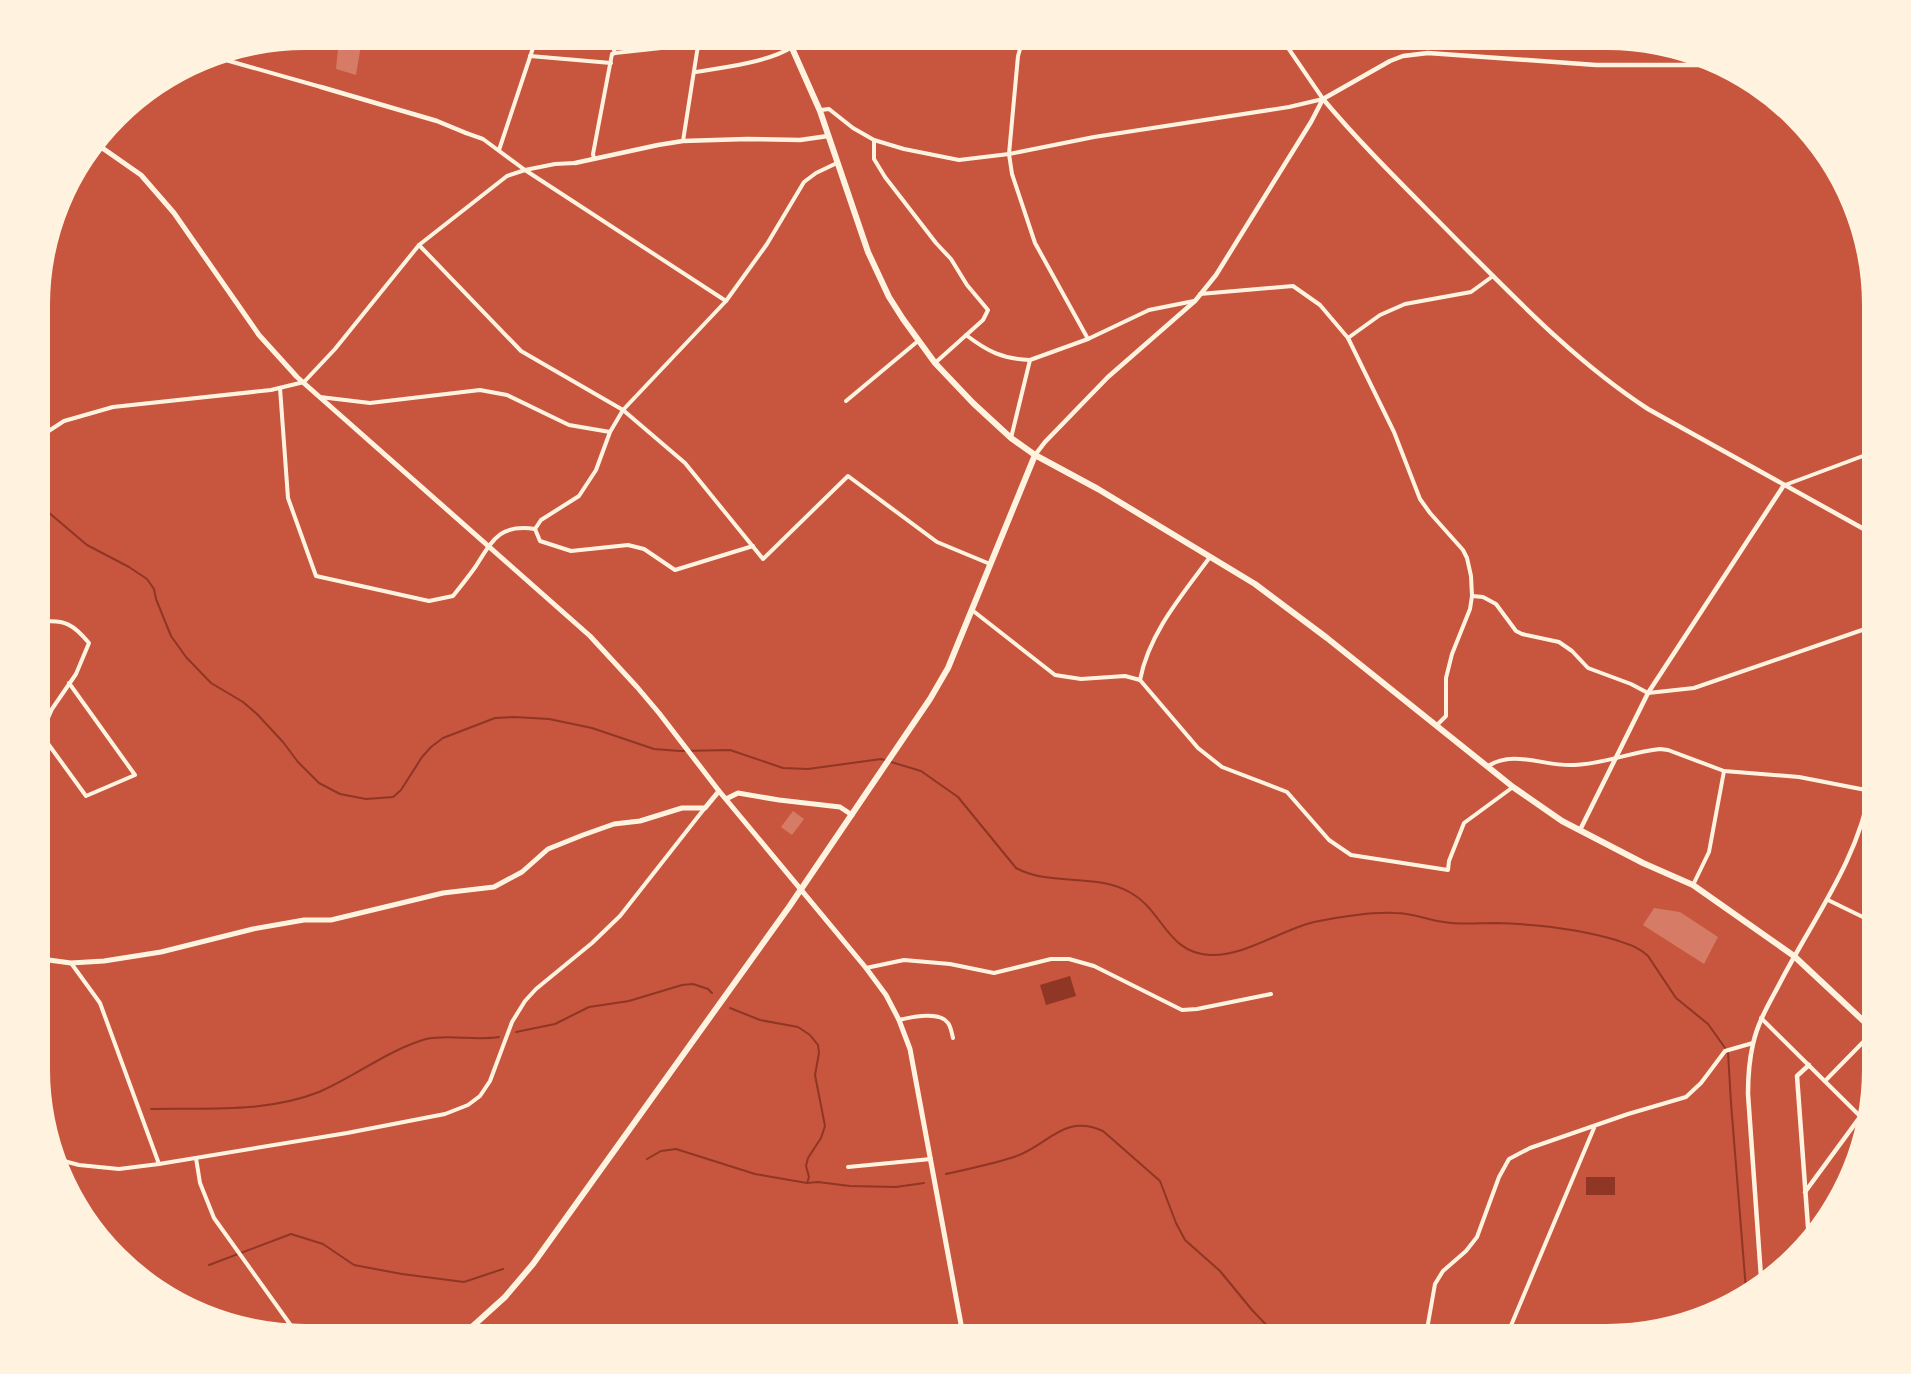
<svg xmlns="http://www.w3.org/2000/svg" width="1911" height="1374" viewBox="0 0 1911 1374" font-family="'Asap Condensed',sans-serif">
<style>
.water{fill:#8f3625}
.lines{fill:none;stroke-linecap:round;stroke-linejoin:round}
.stream{stroke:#8f3625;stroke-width:2}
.building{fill:#d67c66}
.minor{stroke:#fff3e0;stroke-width:4}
.tertiary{stroke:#fff3e0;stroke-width:4.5}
.secondary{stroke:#fff3e0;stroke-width:5}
.primary{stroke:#fff3e0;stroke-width:6}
</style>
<rect width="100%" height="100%" fill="#c8553d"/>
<!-- water -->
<g class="water">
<path d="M 1070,976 L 1076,996 L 1046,1005 L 1040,985 Z"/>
<rect x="1586" y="1177" width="29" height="18"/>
</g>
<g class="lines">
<!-- stream -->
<g class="stream">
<path d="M 41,506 L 87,545 L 129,567 L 147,579 L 154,589 L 156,599 L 171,636 L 186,657 L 211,683 L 243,702 L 257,714 L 283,742 L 298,762 L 319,783 L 340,794 L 366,799 L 393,797 L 401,790 L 422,757 L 431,747 L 443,738 L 495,718 L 514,717 L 549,719 L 592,728 L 654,749 L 680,751 L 730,750 L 783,768 L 808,769 L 881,759 L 921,771 L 958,797 L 1016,868 C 1051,887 1096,872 1131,893 C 1163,911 1167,953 1210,955 C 1243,957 1281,930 1314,922 C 1337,917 1372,912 1395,913 C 1413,913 1428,920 1444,922 C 1460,925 1478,923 1494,923 C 1536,924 1576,928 1616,940 C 1628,944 1639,947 1648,956 L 1676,998 L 1708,1024 L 1728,1052 L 1731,1103 L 1746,1290"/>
<path d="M 730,1008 L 760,1020 L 798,1027 L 810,1035 L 818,1045 L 819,1053 L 815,1075 L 825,1126 L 821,1138 L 808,1158 L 806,1166 L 809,1177 L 807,1183"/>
<path d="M 516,1032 L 555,1024 L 589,1007 L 629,1001 L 682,985 L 693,984 L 708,989 L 712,993"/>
<path d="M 151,1109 C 207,1108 266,1113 319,1092 C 356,1076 388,1050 426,1039 C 448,1034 475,1041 499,1037"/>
<path d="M 647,1159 L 661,1151 L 676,1149 L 755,1174 L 807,1183 L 818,1182 L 850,1186 L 896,1187 L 924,1183"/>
<path d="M 946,1174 C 969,1169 992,1164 1014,1157 C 1048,1146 1063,1113 1103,1131 L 1160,1181 L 1176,1223 L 1185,1240 L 1220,1271 L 1252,1310 L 1276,1335"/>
<path d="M 209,1265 L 291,1234 L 323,1244 L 354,1265 L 402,1274 L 464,1282 L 503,1269"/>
</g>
</g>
<!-- building -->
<g class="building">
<path d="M 339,39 L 362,39 L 356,75 L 336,69 Z"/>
<path d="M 793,811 L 804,819 L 792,835 L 781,827 Z"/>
<path d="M 1654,908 L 1680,912 L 1718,937 L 1704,964 L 1643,925 Z"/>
</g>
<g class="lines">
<!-- minor -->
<g class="minor">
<path d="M 1023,39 L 1018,56 L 1009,154 L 1012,174 L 1035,243 L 1088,339"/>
<path d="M 615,53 L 698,44"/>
<path d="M 530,56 L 611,63"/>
<path d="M 215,57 L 321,87"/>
<path d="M 695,72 C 722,68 769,62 792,47"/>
<path d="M 821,110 L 829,109 L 853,128 L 874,140 L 904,149 L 959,160 L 1009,154 L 1094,137 L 1289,107 L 1323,99 L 1282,39"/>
<path d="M 466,133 L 483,139 L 525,170 L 555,164 L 575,163"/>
<path d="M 874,140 L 874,159 L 885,177 L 936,243 L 951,259 L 967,285 L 988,310 L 983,320 L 935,363"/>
<path d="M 683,141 L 699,39"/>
<path d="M 499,150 L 536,39"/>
<path d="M 594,159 L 593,154 L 612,54 L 615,53 L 610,39"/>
<path d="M 419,245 L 521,351 L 623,410 L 685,463 L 763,559 L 848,476 L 937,542 L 990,564"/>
<path d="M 1200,294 L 1293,286 L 1320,305 L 1348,338 L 1394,432 L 1420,499 L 1430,513 L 1463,550 L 1467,558 L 1471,576 L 1472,596 L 1470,609 L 1452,654 L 1446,678 L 1446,716 L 1437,725"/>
<path d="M 966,335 C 987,351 1002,359 1030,360"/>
<path d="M 1348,338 L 1380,315 L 1405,304 L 1471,292 L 1493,276"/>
<path d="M 280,388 L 288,498 L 316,576 L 429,601 L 453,596 C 461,586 469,576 476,566 C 493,539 500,524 535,529"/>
<path d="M 320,397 L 370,403 L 480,390 L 507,395 L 569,425 L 610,432"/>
<path d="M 846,401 L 918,341"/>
<path d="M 41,436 L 64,421 L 113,407 L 271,390 L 304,382 L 335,349 L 419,245 L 507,176 L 525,170 L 726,301"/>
<path d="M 1011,438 L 1030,360 L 1088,339 L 1149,310 L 1194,301"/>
<path d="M 1785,485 L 1871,453"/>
<path d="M 535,529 L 541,520 L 579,496 L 596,470 L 610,432 L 623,410 L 726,301 L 767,244 L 804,182 L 816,173 L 837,163"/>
<path d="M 535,529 L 540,541 L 571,551 L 628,545 L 644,549 L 675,570 L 753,546"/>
<path d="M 1472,596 L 1483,597 L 1496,604 L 1516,631 L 1522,634 L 1559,642 L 1572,651 L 1588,668 L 1631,684 L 1648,693 L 1694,688 L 1865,629"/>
<path d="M 972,610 L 1055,675 L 1081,679 L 1125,676 L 1140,680 L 1198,748 L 1222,767 L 1287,792 L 1329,840 L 1351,855 L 1448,870 L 1449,861 L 1464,823 L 1513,787"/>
<path d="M 41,622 C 65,619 74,625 89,643 L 76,674 L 52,709 L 41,734"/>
<path d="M 1140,680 C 1149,633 1182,595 1210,557"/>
<path d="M 41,734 L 86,796 L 135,775 L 69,683"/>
<path d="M 1488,766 C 1514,749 1545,767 1574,765 C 1604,764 1631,752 1660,749 L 1668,750 L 1724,771 L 1799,777 L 1871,791"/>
<path d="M 1693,885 L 1709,852 L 1724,771"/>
<path d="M 1828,900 L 1871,921"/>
<path d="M 71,963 L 100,1003 L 159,1164"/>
<path d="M 866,968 L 904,960 L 950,964 L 994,973 L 1051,959 L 1069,959 L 1094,966 L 1182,1010 L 1197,1009 L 1271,994"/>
<path d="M 1761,1018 L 1865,1121"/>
<path d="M 899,1020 C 911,1017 940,1011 948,1023 C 951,1027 952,1034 953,1038"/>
<path d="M 1825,1081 L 1871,1034"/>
<path d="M 196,1158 L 200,1183 L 214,1218 L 297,1334"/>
<path d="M 60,1160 L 79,1165 L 119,1169 L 159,1164 L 347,1133 L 445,1114 L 468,1105 L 480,1096 L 490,1081 L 512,1022 L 525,1001 L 536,989 L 592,943 L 620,916 L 704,809"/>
<path d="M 848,1167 L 931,1159"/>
<path d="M 1426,1335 L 1435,1284 L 1443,1271 L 1466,1251 L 1477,1237 L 1499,1177 L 1509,1159 L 1530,1148 L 1628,1114 L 1686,1097 L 1701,1083 L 1725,1051 L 1753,1043"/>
<path d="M 1507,1335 L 1594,1128"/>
</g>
<!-- tertiary -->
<g class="tertiary">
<path d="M 321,87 L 437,121 L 466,133"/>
<path d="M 1323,99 C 1365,149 1412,194 1458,241 C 1518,301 1576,362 1648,409 L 1871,533"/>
<path d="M 575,163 L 658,145 L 683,141 L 747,139 L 800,140 L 828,136"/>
<path d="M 1035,455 L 1045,442 L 1108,377 L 1195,301 L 1216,275 L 1311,122 L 1323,99 L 1390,61 L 1403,56 L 1428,53 L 1596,65 L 1717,65"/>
<path d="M 1580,830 L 1648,693 L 1784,485"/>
<path d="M 1809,1065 L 1797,1076 L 1808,1227 L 1815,1233"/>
<path d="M 1805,1192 L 1860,1117"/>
<path d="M 1761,1277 L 1748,1094 C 1748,1077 1749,1061 1753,1044 C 1758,1021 1770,1002 1781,981 C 1814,918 1859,858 1871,786"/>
</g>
<!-- secondary -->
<g class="secondary">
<path d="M 792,47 L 811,39"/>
<path d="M 98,145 L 141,175 L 174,213 L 259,335 L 297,377 L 590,636 L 637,687 L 659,713 L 719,791 L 866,968 L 886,995 L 899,1020 L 910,1049 L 963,1335"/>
<path d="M 726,799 L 738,793 L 779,800 L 840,807 L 852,815"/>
<path d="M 41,959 L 71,963 L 104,961 L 161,952 L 253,929 L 304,920 L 331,920 L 443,893 L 494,887 L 522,872 L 548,849 L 583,835 L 614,824 L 640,821 L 682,808 L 705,808 L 719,791"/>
</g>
<!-- primary -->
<g class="primary">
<path d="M 788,39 L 820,111 L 868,252 L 889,297 L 903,319 L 935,363 L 973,403 L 1011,438 L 1035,455 L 1098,489 L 1255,584 L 1327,638 L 1513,787 L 1562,821 L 1643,863 L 1693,885 L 1794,956 L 1871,1028"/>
<path d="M 463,1335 L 505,1297 L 533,1264 L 789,907 L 930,699 L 948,668 L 1035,455"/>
</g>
</g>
<!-- crop -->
<path d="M0 0H1911V1374H0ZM305 50H1607A255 255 0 0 1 1862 305V1069A255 255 0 0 1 1607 1324H305A255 255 0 0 1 50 1069V305A255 255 0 0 1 305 50Z" fill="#fff3e0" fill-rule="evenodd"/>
</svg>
